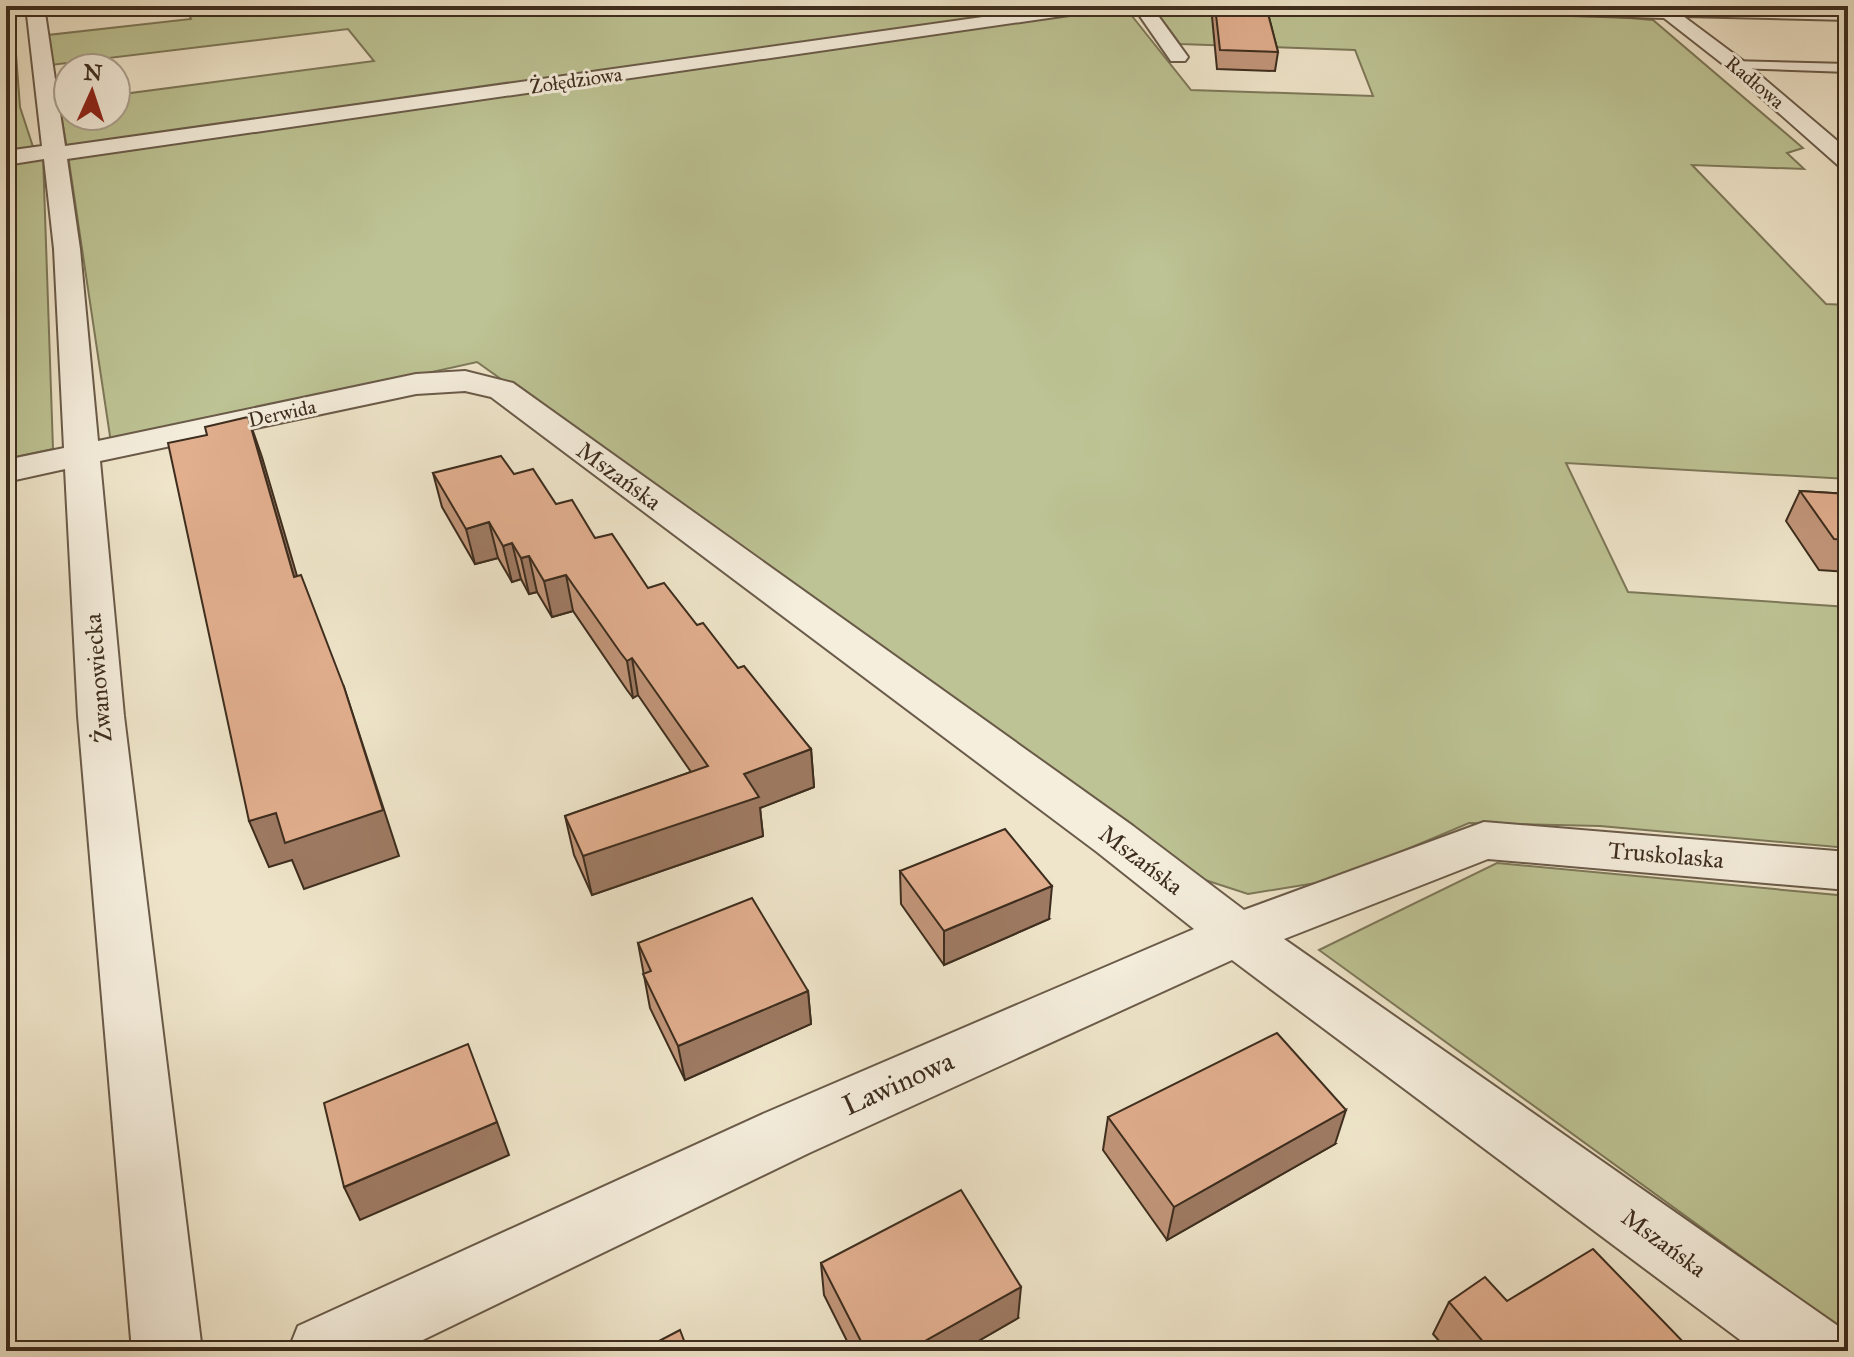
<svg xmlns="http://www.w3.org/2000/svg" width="1854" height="1357" viewBox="0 0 1854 1357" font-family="'IM FELL Great Primer',serif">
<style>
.green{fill:#bdc394;stroke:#7d7859;stroke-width:2}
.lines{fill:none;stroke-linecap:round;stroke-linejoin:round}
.lane-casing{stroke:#6a5b49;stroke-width:4}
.street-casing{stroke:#6a5b49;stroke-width:4}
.lane{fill:#f5eedd;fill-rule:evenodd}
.street{fill:#f5eedd;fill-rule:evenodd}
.wall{fill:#c2967a;stroke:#3d2d1e;stroke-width:2}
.shaded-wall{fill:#9e7a63;stroke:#3d2d1e;stroke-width:2}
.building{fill:#e1ae8e;stroke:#3d2d1e;stroke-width:2}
.labels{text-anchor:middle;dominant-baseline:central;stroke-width:6;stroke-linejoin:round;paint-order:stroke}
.far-street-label{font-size:20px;fill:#3d2d1e;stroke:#f5eedd}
.street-label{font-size:24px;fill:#3d2d1e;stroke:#f5eedd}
.near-street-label{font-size:28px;fill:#3d2d1e;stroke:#f5eedd}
</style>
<rect width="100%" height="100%" fill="#efe5ca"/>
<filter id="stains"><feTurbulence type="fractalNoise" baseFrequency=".0025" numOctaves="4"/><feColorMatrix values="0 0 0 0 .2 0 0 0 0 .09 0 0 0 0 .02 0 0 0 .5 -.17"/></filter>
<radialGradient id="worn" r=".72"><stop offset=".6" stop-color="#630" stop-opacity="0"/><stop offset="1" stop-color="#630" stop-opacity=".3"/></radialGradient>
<!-- green -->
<g class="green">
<path d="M 185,6 L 1077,6 L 67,149 L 59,102 L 68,101 L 68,116 L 116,116 L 116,95 L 374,61 L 348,29 L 51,65 L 48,35 L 191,19 Z"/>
<path d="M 1124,6 L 1191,90 L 1373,96 L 1355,50 L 1180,44 L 1152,6 L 1547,11 L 1653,20 L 1803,148 L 1787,153 L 1804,169 L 1692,165 L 1826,304 L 1848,305 L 1848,479 L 1566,463 L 1628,592 L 1848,607 L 1848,848 L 1600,826 L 1469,823 L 1334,880 L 1248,894 L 1199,878 L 477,362 L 111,443 L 68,155 Z"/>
<path d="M 6,14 L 13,15 L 20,107 L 34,150 L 6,154 Z"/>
<path d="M 43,156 L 53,449 L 6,459 L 6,161 Z"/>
<path d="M 1497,863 L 1848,896 L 1848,1334 L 1319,950 Z"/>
</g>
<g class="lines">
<!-- lane casing -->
<g class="lane-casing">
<path id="lane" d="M 1730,61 L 1848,64 L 1848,72 L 1735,68 L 1728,64 Z"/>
</g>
<!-- street casing -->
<g class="street-casing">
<g id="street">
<path d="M 26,6 L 44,6 L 65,146 L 1060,6 L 1106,6 L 1097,11 L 67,159 L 80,249 L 98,441 L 416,374 L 465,371 L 513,383 L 1133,826 L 1244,910 L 1484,822 L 1848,852 L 1848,890 L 1488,859 L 1284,939 L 1838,1326 L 1848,1351 L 1755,1351 L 1232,960 L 809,1153 L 400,1351 L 288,1351 L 298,1326 L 765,1113 L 1194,929 L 1097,852 L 491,397 L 465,391 L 416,394 L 100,461 L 124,716 L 202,1351 L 132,1351 L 78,716 L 65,469 L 6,482 L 6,460 L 64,448 L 54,249 L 44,159 L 6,165 L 6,151 L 42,146 Z"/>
<path d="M 1133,6 L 1151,6 L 1188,57 L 1185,61 L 1171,61 Z"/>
<path d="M 1437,6 L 1848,10 L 1848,20 L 1683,16 L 1742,60 L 1848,150 L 1848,169 L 1840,167 L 1728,68 L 1664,18 L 1446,11 Z"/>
</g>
</g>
<!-- lane -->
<use href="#lane" class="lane"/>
<!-- street -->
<use href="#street" class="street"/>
</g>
<!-- wall -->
<g class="wall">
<path d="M 1211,6 L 1266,6 L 1278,52 L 1275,71 L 1217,69 Z"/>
<path d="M 433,473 L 514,474 L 556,504 L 595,538 L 648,588 L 697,625 L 738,668 L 811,749 L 814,787 L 760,808 L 763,836 L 592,895 L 574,855 L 565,816 L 691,772 L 638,695 L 633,698 L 627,690 L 573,611 L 552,617 L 537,592 L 529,594 L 521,579 L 512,582 L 498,558 L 475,564 L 442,507 Z"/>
<path d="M 1800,491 L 1848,494 L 1848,572 L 1819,570 L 1786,521 Z"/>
<path d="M 900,871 L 1049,919 L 944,965 L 901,904 Z"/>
<path d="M 638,943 L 808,991 L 811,1024 L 685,1080 L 650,1008 Z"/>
<path d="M 1108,1117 L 1335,1144 L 1167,1240 L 1103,1150 Z"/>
<path d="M 821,1263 L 1018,1318 L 961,1351 L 852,1351 L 824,1295 Z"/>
<path d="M 1507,1301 L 1692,1351 L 1448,1351 L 1433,1334 L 1449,1302 Z"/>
</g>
<!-- shaded-wall -->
<g class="shaded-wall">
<path d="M 61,6 L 144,6 L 64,13 Z"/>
<path d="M 248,417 L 262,457 L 310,620 L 294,577 Z"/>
<path d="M 489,522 L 498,558 L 475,564 L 466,529 Z"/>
<path d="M 512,543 L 521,579 L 512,582 L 503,546 Z"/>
<path d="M 529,556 L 537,592 L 529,594 L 521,558 Z"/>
<path d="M 566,575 L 573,611 L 552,617 L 544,581 Z"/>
<path d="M 632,658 L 638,695 L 633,698 L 627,661 Z"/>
<path d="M 344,687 L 399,856 L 304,889 L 292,860 L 269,867 L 249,821 L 276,813 Z"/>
<path d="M 811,749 L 814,787 L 760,808 L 763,836 L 592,895 L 583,856 L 744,774 Z"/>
<path d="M 1052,886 L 1049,919 L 944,965 L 944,931 Z"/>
<path d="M 808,991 L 811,1024 L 685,1080 L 678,1046 Z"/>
<path d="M 1346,1110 L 1335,1144 L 1167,1240 L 1174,1207 Z"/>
<path d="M 497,1122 L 509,1155 L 360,1220 L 344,1187 Z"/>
<path d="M 1021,1287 L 1018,1318 L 961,1351 L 907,1351 Z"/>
</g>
<!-- building -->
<g class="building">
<path d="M 1215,6 L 1266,6 L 1278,52 L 1220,50 Z"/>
<path d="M 248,417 L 294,577 L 301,575 L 344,687 L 383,810 L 285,843 L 276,813 L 249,821 L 168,443 L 207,435 L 205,427 Z"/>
<path d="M 501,456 L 514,474 L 533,469 L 556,504 L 572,500 L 595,538 L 612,534 L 648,588 L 664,583 L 697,625 L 703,623 L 738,668 L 744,666 L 811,749 L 744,774 L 759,797 L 583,856 L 565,816 L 708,766 L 632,658 L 627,661 L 620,652 L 566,575 L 544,581 L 529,556 L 521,558 L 512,543 L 503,546 L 489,522 L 466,529 L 433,473 Z"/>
<path d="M 1800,491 L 1848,494 L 1848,540 L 1834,539 Z"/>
<path d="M 1005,829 L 1052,886 L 944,931 L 900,871 Z"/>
<path d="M 752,898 L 808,991 L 678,1046 L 643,974 L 651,971 L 638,943 Z"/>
<path d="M 1277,1033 L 1346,1110 L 1174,1207 L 1108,1117 Z"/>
<path d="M 468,1044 L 497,1122 L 344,1187 L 324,1103 Z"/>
<path d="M 961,1190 L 1021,1287 L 907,1351 L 866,1351 L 821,1263 Z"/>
<path d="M 1593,1249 L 1692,1351 L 1491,1351 L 1449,1302 L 1485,1277 L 1507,1301 Z"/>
<path d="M 680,1330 L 688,1351 L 640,1351 Z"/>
</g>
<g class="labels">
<!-- far-street labels -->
<g class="far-street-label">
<text transform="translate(576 80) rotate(-8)">Żołędziowa</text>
<text transform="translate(1755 82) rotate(40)">Radłowa</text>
<text transform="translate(282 413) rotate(-12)">Derwida</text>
</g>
<!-- street labels -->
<g class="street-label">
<text transform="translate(619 476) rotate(36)">Mszańska</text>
<text transform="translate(98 678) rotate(-95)">Żwanowiecka</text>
<text transform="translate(1666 855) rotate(5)">Truskolaska</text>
<text transform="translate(1141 860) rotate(37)">Mszańska</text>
<text transform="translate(1664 1243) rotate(36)">Mszańska</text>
</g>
<!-- near-street labels -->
<g class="near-street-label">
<text transform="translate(898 1083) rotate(-24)">Lawinowa</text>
</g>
</g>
<!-- margin -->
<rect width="1854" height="1357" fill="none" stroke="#efe5ca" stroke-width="32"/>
<rect x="8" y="8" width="1838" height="1341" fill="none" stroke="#3d2d1e" stroke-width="4"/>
<rect x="16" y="16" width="1822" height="1325" fill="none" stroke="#3d2d1e" stroke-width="2"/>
<!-- north arrow -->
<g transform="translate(92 92) rotate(3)"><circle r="38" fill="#f5eedd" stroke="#aba191" stroke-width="2"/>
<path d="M0-6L14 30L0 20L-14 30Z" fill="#8f2418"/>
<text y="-12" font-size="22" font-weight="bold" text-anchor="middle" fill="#3d2d1e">N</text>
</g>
<rect width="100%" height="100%" filter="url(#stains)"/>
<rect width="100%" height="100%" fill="url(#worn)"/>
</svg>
